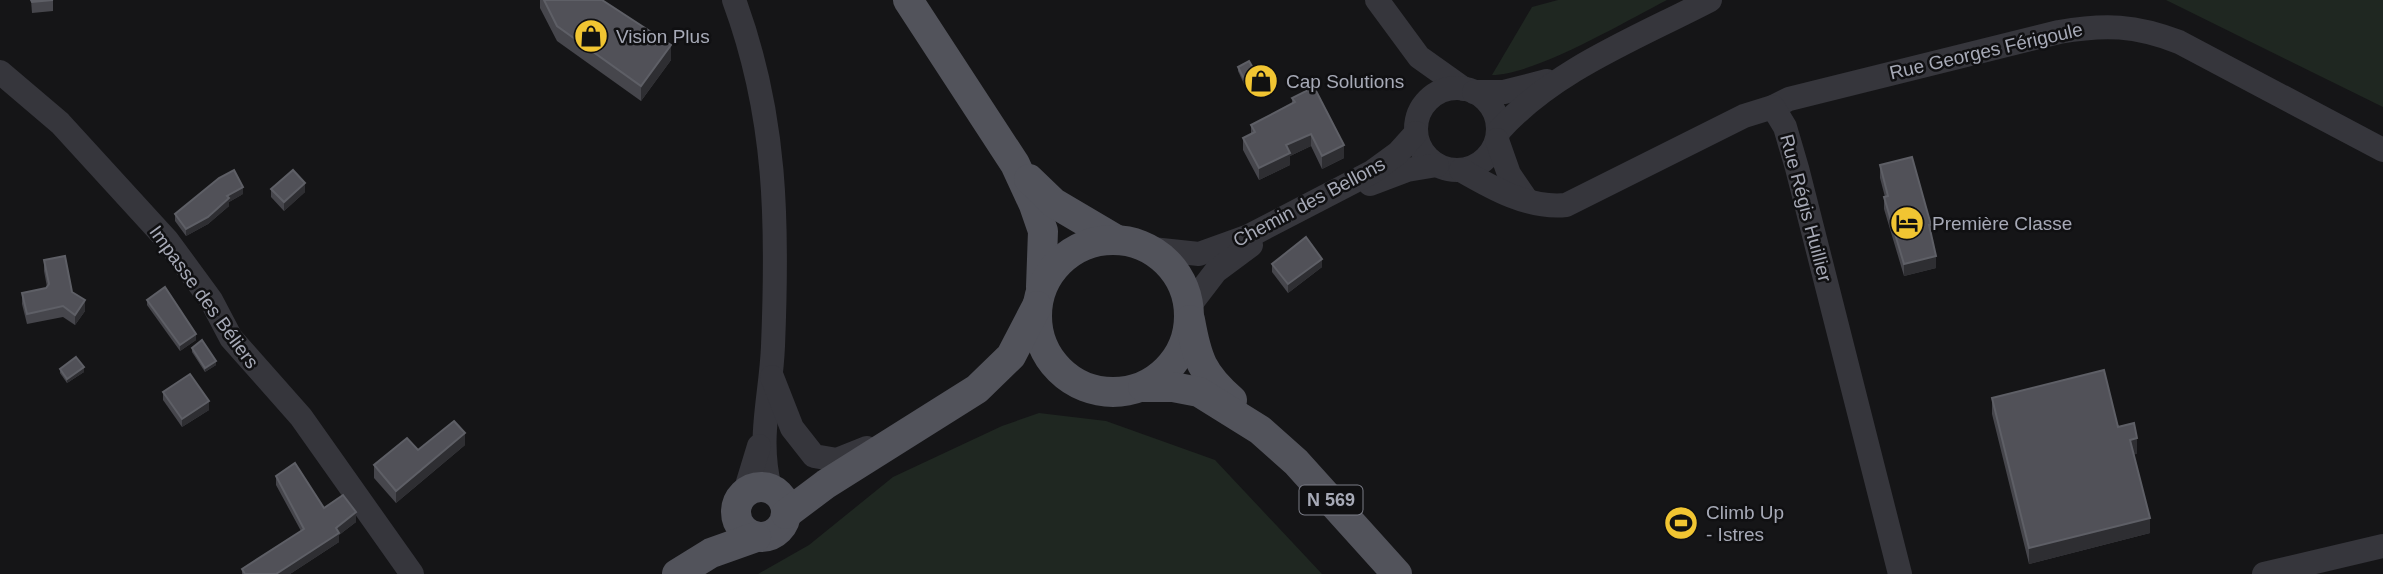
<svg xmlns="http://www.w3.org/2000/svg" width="2383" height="574" viewBox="0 0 2383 574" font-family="Helvetica,sans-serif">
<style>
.green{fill:#1f2721}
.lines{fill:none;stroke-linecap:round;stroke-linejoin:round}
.minor{stroke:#36363c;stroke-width:24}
.major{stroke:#52535b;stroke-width:30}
.wall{fill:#46464c}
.shaded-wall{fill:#2e2e32}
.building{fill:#515158;stroke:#5e5f66;stroke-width:2}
.labels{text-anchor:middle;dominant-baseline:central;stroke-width:5;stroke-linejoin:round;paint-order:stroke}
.shield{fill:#101012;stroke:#7a7c86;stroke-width:2}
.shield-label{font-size:18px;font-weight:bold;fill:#a7aab7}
.poi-label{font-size:19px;fill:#a7aab7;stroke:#101012;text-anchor:start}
.street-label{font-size:19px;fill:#a7aab7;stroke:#101012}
</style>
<rect width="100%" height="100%" fill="#151517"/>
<!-- green -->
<g class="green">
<path d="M 1558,0 L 1667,0 C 1626,21 1535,75 1492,75 L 1532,7 Z"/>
<path d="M 2166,0 L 2383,0 L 2383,107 Z"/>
<path d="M 1039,413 L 1106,421 L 1215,460 L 1322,574 L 758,574 L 809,545 L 893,477 L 1002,426 Z"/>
</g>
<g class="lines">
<!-- minor -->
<g class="minor">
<path d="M 734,0 C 777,116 778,224 773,346 C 771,397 757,438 770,488"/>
<path d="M 1377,0 L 1419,57 L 1464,89"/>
<path d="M 0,72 L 60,123 L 167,240 L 211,300 L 231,338 L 301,417 L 412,574"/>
<circle cx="1457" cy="129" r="41"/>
<path d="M 1474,92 L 1504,92 L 1547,81"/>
<path d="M 1773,107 L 1789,99 L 2059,32 C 2105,24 2135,25 2179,42 L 2383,150"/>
<path d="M 1498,132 C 1553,70 1637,38 1710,0"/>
<path d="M 1497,140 L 1509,174 L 1526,199"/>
<path d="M 1461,170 C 1492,188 1529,209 1566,205 L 1744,116 L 1773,107 L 1785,127 L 1797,168 L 1900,574"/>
<path d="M 1370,184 L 1407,170 L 1437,165"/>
<path d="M 1152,249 L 1199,254 L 1249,236 L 1372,172 L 1398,153 L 1416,133"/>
<path d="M 1190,305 L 1216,271 L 1251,245"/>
<path d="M 772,377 L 792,428 L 814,456 L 837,460 L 867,448"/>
<path d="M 745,492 L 759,446"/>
<path d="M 2264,574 L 2383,546"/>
</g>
<!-- major -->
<g class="major">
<path d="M 908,0 L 1015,164 L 1034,205 L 1043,231 L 1041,287"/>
<path d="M 1029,179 L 1054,203 L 1115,239"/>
<circle cx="1113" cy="316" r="76"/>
<path d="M 1190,320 C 1197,359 1202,374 1232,400"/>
<path d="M 1143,387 L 1173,387 L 1199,392 L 1260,430 L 1296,462 L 1397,574"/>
<circle cx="761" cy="512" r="25"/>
<path d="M 786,514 L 826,484 L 977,389 L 1011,356 L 1037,306"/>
<path d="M 677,574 L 711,553 L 756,537"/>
</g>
</g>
<!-- wall -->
<g class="wall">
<path d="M 31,0 L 53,0 L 53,11 L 32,13 Z"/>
<path d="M 540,0 L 602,0 L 671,60 L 641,101 L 557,41 L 540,8 Z"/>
<path d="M 1238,67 L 1256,78 L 1244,84 L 1238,71 Z"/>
<path d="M 1292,98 L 1344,158 L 1322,169 L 1311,146 L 1290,156 L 1290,165 L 1259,180 L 1243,150 L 1243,138 L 1251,134 L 1251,125 L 1292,104 Z"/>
<path d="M 1880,165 L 1931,225 L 1931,236 L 1936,268 L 1904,276 L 1884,209 L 1884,197 L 1885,197 L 1880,178 Z"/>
<path d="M 271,189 L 305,192 L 284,211 L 271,197 Z"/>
<path d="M 243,194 L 229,202 L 229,206 L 208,224 L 186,236 L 175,221 L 175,214 Z"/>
<path d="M 44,260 L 72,292 L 85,311 L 75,325 L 63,317 L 27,324 L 22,304 L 22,293 L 46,288 L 47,287 L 44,271 Z"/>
<path d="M 1272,264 L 1322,267 L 1288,293 L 1272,272 Z"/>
<path d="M 147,300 L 196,340 L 180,351 L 147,305 Z"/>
<path d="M 192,348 L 216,365 L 205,372 L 192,352 Z"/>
<path d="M 60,369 L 84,372 L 67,383 L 60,373 Z"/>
<path d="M 163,392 L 209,410 L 182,427 L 163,400 Z"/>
<path d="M 1992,398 L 2118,427 L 2137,454 L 2134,454 L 2150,533 L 2029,564 L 1992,414 Z"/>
<path d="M 465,445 L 396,503 L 374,478 L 374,465 L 418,450 Z"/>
<path d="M 276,476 L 324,508 L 356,522 L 339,535 L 339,542 L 290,574 L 242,574 L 242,569 L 301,531 L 276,485 Z"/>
</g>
<!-- shaded-wall -->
<g class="shaded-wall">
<path d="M 671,45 L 671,60 L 641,101 L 641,86 Z"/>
<path d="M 1256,73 L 1256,78 L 1244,84 L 1244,79 Z"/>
<path d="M 1311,134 L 1311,146 L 1290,156 L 1290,165 L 1259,180 L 1259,168 L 1286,145 Z"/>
<path d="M 1344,145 L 1344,158 L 1322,169 L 1322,156 Z"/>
<path d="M 305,183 L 305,192 L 284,211 L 284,202 Z"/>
<path d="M 243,187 L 243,194 L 229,202 L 229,206 L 208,224 L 186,236 L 186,229 L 227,196 Z"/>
<path d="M 1936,256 L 1936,268 L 1904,276 L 1904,264 Z"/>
<path d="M 1322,259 L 1322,267 L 1288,293 L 1288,284 Z"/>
<path d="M 85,300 L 85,311 L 75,325 L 75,315 Z"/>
<path d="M 196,334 L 196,340 L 180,351 L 180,345 Z"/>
<path d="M 216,361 L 216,365 L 205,372 L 205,368 Z"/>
<path d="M 84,367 L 84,372 L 67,383 L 67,379 Z"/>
<path d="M 209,401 L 209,410 L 182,427 L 182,419 Z"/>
<path d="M 465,433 L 465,445 L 396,503 L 396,491 Z"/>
<path d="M 2137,438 L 2137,454 L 2130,455 L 2130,440 Z"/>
<path d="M 356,512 L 356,522 L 339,535 L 339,542 L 290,574 L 276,574 Z"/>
<path d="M 2150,518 L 2150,533 L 2029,564 L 2029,548 Z"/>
</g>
<!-- building -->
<g class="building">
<path d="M 31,0 L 53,0 L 32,2 Z"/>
<path d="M 544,0 L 602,0 L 671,45 L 641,86 L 557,26 Z"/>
<path d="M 1249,61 L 1256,73 L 1244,79 L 1238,67 Z"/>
<path d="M 1314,87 L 1344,145 L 1322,156 L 1311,134 L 1286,145 L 1290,153 L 1259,168 L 1243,138 L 1255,132 L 1251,125 L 1295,102 L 1292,98 Z"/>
<path d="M 1912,157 L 1931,225 L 1929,225 L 1936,256 L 1904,264 L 1884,197 L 1888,196 L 1880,165 Z"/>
<path d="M 234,170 L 243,187 L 227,196 L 229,198 L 208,217 L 186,229 L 175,214 L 219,178 Z"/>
<path d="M 293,170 L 305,183 L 284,202 L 271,189 Z"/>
<path d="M 1306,237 L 1322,259 L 1288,284 L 1272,264 Z"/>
<path d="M 65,256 L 72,292 L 85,300 L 75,315 L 63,306 L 27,314 L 22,293 L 46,288 L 49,284 L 44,260 Z"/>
<path d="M 165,287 L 196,334 L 180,345 L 147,300 Z"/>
<path d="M 202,340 L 216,361 L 205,368 L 192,348 Z"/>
<path d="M 76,357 L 84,367 L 67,379 L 60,369 Z"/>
<path d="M 2104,370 L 2118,427 L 2134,423 L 2137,438 L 2130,440 L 2150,518 L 2029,548 L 1992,398 Z"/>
<path d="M 190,374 L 209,401 L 182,419 L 163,392 Z"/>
<path d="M 454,421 L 465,433 L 396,491 L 374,465 L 407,438 L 418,450 Z"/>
<path d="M 295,463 L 324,508 L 343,495 L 356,512 L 336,528 L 339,533 L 276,574 L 245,574 L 242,569 L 304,529 L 276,476 Z"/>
</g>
<!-- icons -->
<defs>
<g id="shop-disc" transform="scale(1.75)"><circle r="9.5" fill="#f1c532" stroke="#101012"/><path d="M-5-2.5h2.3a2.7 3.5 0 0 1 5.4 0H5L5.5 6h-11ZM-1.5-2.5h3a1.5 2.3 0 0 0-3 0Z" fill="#111"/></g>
<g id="hotel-disc" transform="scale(1.75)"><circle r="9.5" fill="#f1c532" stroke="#101012"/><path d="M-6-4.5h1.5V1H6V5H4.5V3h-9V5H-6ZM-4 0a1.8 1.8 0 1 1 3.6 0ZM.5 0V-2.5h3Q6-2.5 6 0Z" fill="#111"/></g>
<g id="stadium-disc" transform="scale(1.75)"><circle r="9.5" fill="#f1c532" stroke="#101012"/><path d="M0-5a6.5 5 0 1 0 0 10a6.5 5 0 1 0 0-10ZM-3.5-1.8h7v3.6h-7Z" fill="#111"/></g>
</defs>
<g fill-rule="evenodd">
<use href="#shop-disc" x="591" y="36"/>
<use href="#shop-disc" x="1261" y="81"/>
<use href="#hotel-disc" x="1907" y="223"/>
<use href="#stadium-disc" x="1681" y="523"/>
</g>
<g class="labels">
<!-- shield labels -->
<rect class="shield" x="1299.5" y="485.5" width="63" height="29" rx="5"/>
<g class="shield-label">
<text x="1331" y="500">N 569</text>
</g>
<!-- poi labels -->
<g class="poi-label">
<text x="616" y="36">Vision Plus</text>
<text x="1286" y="81">Cap Solutions</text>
<text x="1932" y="223">Première Classe</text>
<text x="1706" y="512">Climb Up<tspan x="1706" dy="22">- Istres</tspan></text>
</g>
<!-- street labels -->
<g class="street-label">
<text transform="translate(1986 51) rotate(-13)">Rue Georges Férigoule</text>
<text transform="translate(1309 202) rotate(-28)">Chemin des Bellons</text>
<text transform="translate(1806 208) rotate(75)">Rue Régis Huillier</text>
<text transform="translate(204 297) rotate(54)">Impasse des Béliers</text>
</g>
</g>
</svg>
